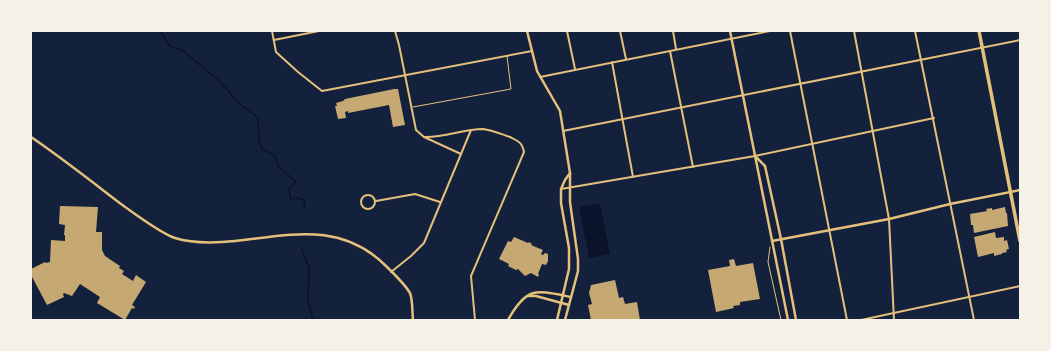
<svg xmlns="http://www.w3.org/2000/svg" width="1051" height="351" viewBox="0 0 1051 351" font-family="'Space Grotesk',sans-serif">
<style>
.water{fill:#0b132b}
.lines{fill:none;stroke-linecap:round;stroke-linejoin:round}
.stream{stroke:#0b132b;stroke-width:1.5}
.building{fill:#c6a872}
.path{stroke:#e5c07b;stroke-width:1}
.service{stroke:#e5c07b;stroke-width:1}
.minor{stroke:#e5c07b;stroke-width:2}
.tertiary{stroke:#e5c07b;stroke-width:2.5}
.primary{stroke:#e5c07b;stroke-width:3.5}
</style>
<rect width="100%" height="100%" fill="#14213d"/>
<!-- water -->
<path class="water" d="M 600,203 L 610,254 L 589,258 L 579,207 Z"/>
<g class="lines">
<!-- stream -->
<g class="stream">
<path d="M 160,31 L 170,46 L 182,50 L 219,81 L 242,106 L 258,117 L 259,140 L 262,149 L 274,155 L 279,167 L 296,182 L 289,188 L 290,199 L 298,198 L 304,200 L 305,209"/>
<path d="M 301,247 L 309,268 L 308,300 L 313,320"/>
</g>
</g>
<!-- building -->
<g class="building">
<path d="M 394,89 L 398,89 L 405,125 L 393,127 L 389,105 L 348,113 L 348,111 L 345,112 L 346,118 L 338,119 L 335,106 L 337,106 L 336,103 L 343,101 L 345,99 Z"/>
<path d="M 60,206 L 98,207 L 96,232 L 102,232 L 102,250 L 105,256 L 120,266 L 119,268 L 124,271 L 122,274 L 133,281 L 136,275 L 146,282 L 132,305 L 135,307 L 134,309 L 132,308 L 125,320 L 97,303 L 100,297 L 80,284 L 72,296 L 64,293 L 63,294 L 64,297 L 47,305 L 31,275 L 31,269 L 45,262 L 46,263 L 50,262 L 51,240 L 65,241 L 65,235 L 64,235 L 65,225 L 59,224 Z"/>
<path d="M 1005,207 L 1006,213 L 1007,213 L 1008,226 L 974,233 L 973,225 L 971,225 L 970,214 L 987,211 L 986,209 L 992,208 L 992,210 Z"/>
<path d="M 995,232 L 996,238 L 1004,237 L 1004,241 L 1007,240 L 1009,249 L 1006,250 L 1007,252 L 1002,253 L 1002,254 L 994,256 L 994,253 L 978,257 L 974,237 Z"/>
<path d="M 514,237 L 528,243 L 529,242 L 532,244 L 531,245 L 543,250 L 541,254 L 543,255 L 545,253 L 548,254 L 548,261 L 546,265 L 542,264 L 538,274 L 539,274 L 538,277 L 531,273 L 525,276 L 518,269 L 516,270 L 508,266 L 509,264 L 499,259 L 508,241 L 511,242 Z"/>
<path d="M 734,259 L 736,266 L 753,263 L 760,299 L 740,302 L 740,305 L 733,306 L 734,308 L 716,312 L 708,270 L 730,266 L 729,260 Z"/>
<path d="M 615,280 L 619,298 L 623,297 L 625,304 L 637,302 L 640,320 L 591,320 L 588,305 L 592,304 L 589,293 L 591,285 Z"/>
</g>
<g class="lines">
<!-- path -->
<path class="path" d="M 770,247 L 768,262 L 781,320"/>
<!-- service -->
<path class="service" d="M 413,107 L 511,89 L 507,56"/>
<!-- minor -->
<g class="minor">
<path d="M 272,31 L 276,52 L 298,72 L 322,91 L 532,51"/>
<path d="M 395,31 L 399,45 L 416,130 L 424,137 L 461,154"/>
<path d="M 567,31 L 575,69"/>
<path d="M 620,31 L 626,59"/>
<path d="M 673,31 L 676,49"/>
<path d="M 790,31 L 847,320"/>
<path d="M 854,31 L 889,219 L 894,320"/>
<path d="M 915,31 L 974,320"/>
<path d="M 274,40 L 319,31"/>
<path d="M 670,51 L 693,167"/>
<path d="M 612,62 L 633,177"/>
<path d="M 540,77 L 770,31"/>
<path d="M 563,131 L 1020,40"/>
<path d="M 424,137 C 444,138 463,129 483,129 C 492,130 501,134 510,137 C 518,141 522,142 524,152 L 471,276 L 475,320"/>
<path d="M 561,189 L 755,156 L 934,118"/>
<circle cx="368" cy="202" r="7"/>
<path d="M 376,201 L 415,194 L 440,202"/>
<path d="M 391,272 L 411,256 L 424,243 L 471,130"/>
<path d="M 861,320 L 1020,286"/>
</g>
<!-- tertiary -->
<g class="tertiary">
<path d="M 527,31 L 537,71 L 560,111 L 570,173 L 570,202 L 578,259 L 578,271 L 565,320"/>
<path d="M 730,31 L 788,320"/>
<path d="M 31,137 C 62,158 91,181 121,204 C 134,213 160,233 175,238 C 194,244 215,243 235,241 C 290,235 341,221 386,266 C 394,274 404,283 410,293 C 413,301 412,312 413,320"/>
<path d="M 756,157 L 765,166 L 781,239 L 796,320"/>
<path d="M 772,241 L 889,219 L 950,204 L 1020,190"/>
<path d="M 529,296 L 536,296 L 569,305"/>
<path d="M 508,320 C 527,286 536,290 571,297"/>
<path d="M 557,320 L 569,269 L 569,248 L 561,203 L 561,189 L 565,180 L 570,173"/>
</g>
<!-- primary -->
<path class="primary" d="M 979,31 L 1020,241"/>
</g>
<!-- border -->
<rect width="1051" height="351" fill="none" stroke="#f6f1e7" stroke-width="64"/>
</svg>
